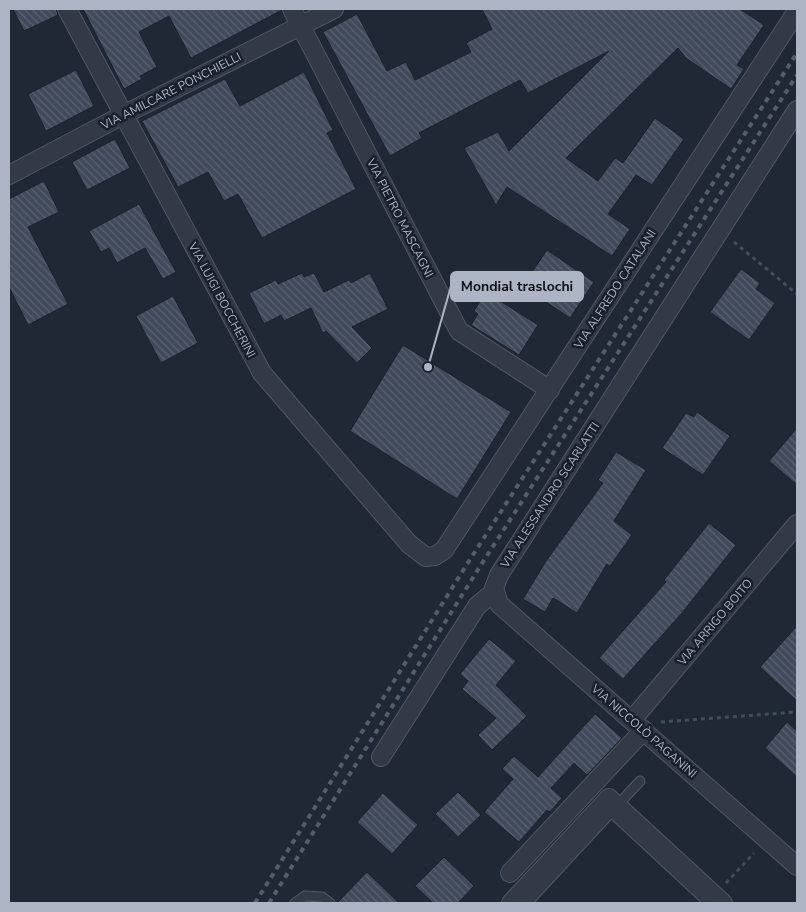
<svg xmlns="http://www.w3.org/2000/svg" width="806" height="912" viewBox="0 0 806 912" font-family="'Nunito Sans',sans-serif">
<style>
.building{fill:url(#building-back-hatch);stroke:#1b212d}
.lines{fill:none;stroke-linecap:round;stroke-linejoin:round}
.lane-casing{stroke:#515764;stroke-width:11}
.street-casing{stroke:#515764;stroke-width:20}
.path{stroke:#3f5054;stroke-width:3;stroke-dasharray:4 4;stroke-linecap:butt}
.lane{stroke:#333a46;stroke-width:9}
.street{stroke:#333a46;stroke-width:18}
.rail{stroke:#555d6d;stroke-width:4;stroke-dasharray:5 5;stroke-linecap:butt}
.labels{text-anchor:middle;dominant-baseline:central;stroke-width:5;stroke-linejoin:round;paint-order:stroke}
.street-label{font-size:12px;fill:#adb4c3;stroke:#191f2b}
.leader{fill:none;stroke:#adb4c3;stroke-width:2}
.callout-dot{fill:#adb4c3;stroke:#191f2b;stroke-width:2}
.callout{fill:#adb4c3;stroke:#adb4c3;stroke-width:2}
.callout-label{font-size:14px;text-anchor:middle;font-weight:bold;fill:#111}
</style>
<defs>
<pattern id="building-back-hatch" width="6" height="6" patternUnits="userSpaceOnUse" patternTransform="scale(1.25)"><rect width="6" height="6" fill="#414a5b"/><path d="M-1 5l2 2M0 0l6 6M5-1l2 2" fill="none" stroke="#5a6271"/></pattern>
</defs>
<rect width="100%" height="100%" fill="#202836"/>
<!-- building -->
<g class="building">
<path d="M 13,9 L 56,9 L 58,15 L 24,31 Z"/>
<path d="M 83,9 L 281,9 L 282,10 L 191,58 L 169,16 L 139,32 L 157,67 L 140,76 L 142,79 L 124,89 Z"/>
<path d="M 482,9 L 740,9 L 764,25 L 737,65 L 744,69 L 731,89 L 686,58 L 678,48 L 566,158 L 598,181 L 615,158 L 623,163 L 655,118 L 684,139 L 652,185 L 636,175 L 608,214 L 630,229 L 612,256 L 507,187 L 496,205 L 464,148 L 498,132 L 509,151 L 609,51 L 528,93 L 520,80 L 419,133 L 422,138 L 390,156 L 323,32 L 357,14 L 387,71 L 406,62 L 415,80 L 471,52 L 466,43 L 492,29 Z"/>
<path d="M 76,70 L 94,106 L 46,131 L 28,94 Z"/>
<path d="M 304,72 L 333,130 L 327,133 L 356,189 L 262,238 L 238,194 L 224,201 L 208,172 L 178,187 L 142,121 L 225,79 L 240,106 Z"/>
<path d="M 115,139 L 130,168 L 87,190 L 72,162 Z"/>
<path d="M 44,181 L 59,212 L 28,227 L 68,304 L 28,325 L 9,287 L 9,199 Z"/>
<path d="M 139,204 L 176,272 L 163,279 L 145,248 L 117,263 L 109,248 L 101,252 L 89,231 Z"/>
<path d="M 547,250 L 594,282 L 570,318 L 537,296 L 543,287 L 528,278 Z"/>
<path d="M 741,269 L 760,283 L 756,289 L 775,303 L 749,340 L 710,312 Z"/>
<path d="M 302,273 L 304,277 L 314,273 L 324,292 L 349,280 L 351,283 L 370,273 L 388,309 L 352,327 L 372,348 L 357,363 L 326,331 L 323,333 L 311,308 L 284,321 L 281,315 L 264,324 L 249,293 L 276,280 L 278,284 Z"/>
<path d="M 486,292 L 538,325 L 519,355 L 471,325 L 478,314 L 474,311 Z"/>
<path d="M 173,296 L 198,343 L 161,363 L 136,316 Z"/>
<path d="M 403,345 L 511,412 L 457,499 L 350,431 Z"/>
<path d="M 697,412 L 730,436 L 703,475 L 662,448 L 686,413 L 694,417 Z"/>
<path d="M 797,428 L 797,485 L 769,461 Z"/>
<path d="M 616,452 L 646,470 L 614,521 L 632,535 L 610,566 L 607,564 L 577,613 L 553,598 L 545,612 L 523,599 L 546,561 L 603,483 L 598,480 Z"/>
<path d="M 709,523 L 736,545 L 681,614 L 623,679 L 599,658 L 666,582 L 664,580 Z"/>
<path d="M 797,626 L 797,701 L 760,667 Z"/>
<path d="M 489,639 L 516,661 L 496,685 L 527,716 L 492,750 L 478,735 L 496,718 L 462,689 L 468,681 L 460,674 Z"/>
<path d="M 595,714 L 622,738 L 587,775 L 574,763 L 551,788 L 562,798 L 550,812 L 547,810 L 519,842 L 484,812 L 513,779 L 502,769 L 514,756 L 538,777 Z"/>
<path d="M 787,722 L 797,731 L 797,777 L 765,748 Z"/>
<path d="M 458,792 L 481,815 L 458,837 L 435,814 Z"/>
<path d="M 383,793 L 418,825 L 392,854 L 357,822 Z"/>
<path d="M 444,857 L 474,886 L 458,903 L 433,903 L 415,886 Z"/>
<path d="M 367,872 L 399,903 L 337,903 Z"/>
</g>
<g class="lines">
<!-- lane casing -->
<g class="lane-casing">
<g id="lane">
<path d="M 612,813 L 709,903"/>
<path d="M 295,903 L 305,896 L 322,897 L 330,903"/>
<path d="M 527,903 L 640,781"/>
</g>
</g>
<!-- street casing -->
<g class="street-casing">
<g id="street">
<path d="M 67,9 L 262,373 L 409,544 L 426,557 L 435,556 L 444,550 L 797,11"/>
<path d="M 292,9 L 459,331 L 550,390"/>
<path d="M 797,110 L 499,575 L 494,588 L 499,604 L 797,866"/>
<path d="M 9,175 L 123,115 L 334,9"/>
<path d="M 632,720 L 797,524"/>
<path d="M 381,757 L 477,606 L 494,592"/>
<path d="M 510,873 L 644,730"/>
<path d="M 511,903 L 609,798 L 723,903"/>
</g>
</g>
<!-- path -->
<g class="path">
<path d="M 734,242 L 797,294"/>
<path d="M 661,722 L 797,712"/>
<path d="M 726,883 L 754,853"/>
</g>
<!-- lane -->
<use href="#lane" class="lane"/>
<!-- street -->
<use href="#street" class="street"/>
<!-- rail -->
<g class="rail">
<path d="M 255,903 L 469,561 L 797,53"/>
<path d="M 269,903 L 479,568 L 797,75"/>
</g>
</g>
<g class="labels">
<!-- street labels -->
<g class="street-label">
<text transform="translate(171 91) rotate(-27)">VIA AMILCARE PONCHIELLI</text>
<text transform="translate(400 218) rotate(63)">VIA PIETRO MASCAGNI</text>
<text transform="translate(615 289) rotate(-57)">VIA ALFREDO CATALANI</text>
<text transform="translate(222 300) rotate(62)">VIA LUIGI BOCCHERINI</text>
<text transform="translate(550 495) rotate(-57)">VIA ALESSANDRO SCARLATTI</text>
<text transform="translate(715 622) rotate(-50)">VIA ARRIGO BOITO</text>
<text transform="translate(644 731) rotate(41)">VIA NICCOLÒ PAGANINI</text>
</g>
</g>
<!-- callouts -->
<path class="leader" d="M428 367L451 286"/>
<circle class="callout-dot" cx="428" cy="367" r="5"/>
<rect class="callout" x="451" y="272" width="132" height="29" rx="5"/>
<g class="callout-label">
<text x="517" y="291">Mondial traslochi</text>
</g>
<!-- border -->
<rect width="806" height="912" fill="none" stroke="#adb4c3" stroke-width="20"/>
</svg>
